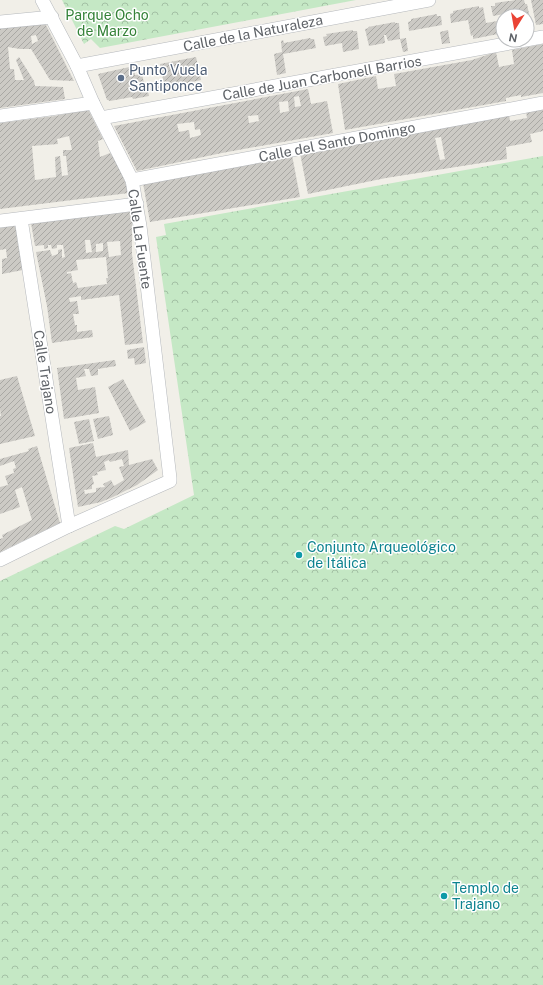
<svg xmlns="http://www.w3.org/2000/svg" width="543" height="985" viewBox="0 0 543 985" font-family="'Public Sans',sans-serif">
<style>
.park{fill:url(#park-crowns)}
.building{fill:url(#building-hatch);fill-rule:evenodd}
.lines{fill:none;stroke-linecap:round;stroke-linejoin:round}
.minor-casing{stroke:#b5b8bc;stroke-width:14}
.minor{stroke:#fff;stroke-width:13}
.service-dot{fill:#5c6f8a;stroke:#fff;stroke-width:1.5}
.culture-dot{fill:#0f9aa8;stroke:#fff;stroke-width:1.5}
.labels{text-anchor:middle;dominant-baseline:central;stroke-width:3;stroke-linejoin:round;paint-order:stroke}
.park-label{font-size:14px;fill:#348238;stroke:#fff}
.street-label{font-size:14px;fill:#5f6368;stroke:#fff}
.service-label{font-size:14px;fill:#4e5e75;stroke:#fff;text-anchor:start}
.culture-label{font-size:14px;fill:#0d838f;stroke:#fff;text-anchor:start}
</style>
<defs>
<pattern id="park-crowns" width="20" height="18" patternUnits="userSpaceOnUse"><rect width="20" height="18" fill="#c5e8c5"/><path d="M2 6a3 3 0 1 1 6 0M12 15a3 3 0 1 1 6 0" fill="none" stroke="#a3c0a4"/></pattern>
<pattern id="building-hatch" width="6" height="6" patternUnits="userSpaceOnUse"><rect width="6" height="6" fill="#cccac5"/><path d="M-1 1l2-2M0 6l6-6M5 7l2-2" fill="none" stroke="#a9a8a4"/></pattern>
</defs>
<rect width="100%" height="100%" fill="#f1efe8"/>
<!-- park -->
<g class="park">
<path d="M 62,0 L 356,0 L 100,48 L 91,39 L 84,44 Z"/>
<path d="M 543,156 L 543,985 L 0,985 L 0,581 L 115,526 L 124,529 L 194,495 L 156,237 L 166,235 L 164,224 Z"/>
</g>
<!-- building -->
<g class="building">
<path d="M 516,0 L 524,0 L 525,4 L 527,4 L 532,28 L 527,29 L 527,16 L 511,16 L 510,13 L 493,16 L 491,6 L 495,6 L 495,3 Z"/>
<path d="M 531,0 L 543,0 L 543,24 L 536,25 Z"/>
<path d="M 479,6 L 479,8 L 483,7 L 486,23 L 503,20 L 503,33 L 473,39 L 473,35 L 471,36 L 468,20 L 451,23 L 450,14 L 453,13 L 453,11 Z"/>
<path d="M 437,14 L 437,16 L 441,16 L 442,25 L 409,31 L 408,22 L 411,21 L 411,19 Z"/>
<path d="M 395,22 L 395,23 L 399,23 L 400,39 L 388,41 L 386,35 L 384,35 L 385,43 L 369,46 L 365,29 L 369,28 L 368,27 Z"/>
<path d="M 45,23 L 74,81 L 50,80 L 31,49 L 20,49 L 8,47 L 10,69 L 14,69 L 15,80 L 24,80 L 16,60 L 19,57 L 34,81 L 35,86 L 63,87 L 65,99 L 0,108 L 0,25 ZM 36,35 L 38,41 L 32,44 L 31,36 Z"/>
<path d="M 353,30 L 353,31 L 357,31 L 359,49 L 343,52 L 342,43 L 325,46 L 323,37 L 327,36 L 326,34 Z"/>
<path d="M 448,30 L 450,43 L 442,44 L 440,32 Z"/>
<path d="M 310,38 L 311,39 L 314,39 L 316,48 L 283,54 L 286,73 L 277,75 L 274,54 L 282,52 L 281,41 L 283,40 L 284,43 Z"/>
<path d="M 406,38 L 408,51 L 403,52 L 400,39 Z"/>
<path d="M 543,44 L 543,93 L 521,97 L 521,95 L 506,98 L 506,101 L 345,130 L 338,84 L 376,76 L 378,89 L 396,86 L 394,74 L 472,60 L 496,52 L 499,67 L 514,64 L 512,50 Z"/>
<path d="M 196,57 L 201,80 L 148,91 L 149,96 L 133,99 L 132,97 L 110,101 L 108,100 L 107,100 L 98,74 L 134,66 L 135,75 L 142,74 L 145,87 L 164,84 L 160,64 Z"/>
<path d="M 308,89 L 311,104 L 327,101 L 333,133 L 222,153 L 137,171 L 114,126 ZM 299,96 L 301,106 L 295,107 L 294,97 ZM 288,101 L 289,111 L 280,113 L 279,102 ZM 258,115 L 259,121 L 249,123 L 248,116 ZM 194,122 L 195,130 L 200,129 L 201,135 L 190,138 L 189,130 L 179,132 L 177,124 Z"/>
<path d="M 543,108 L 543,131 L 530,134 L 532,142 L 506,147 L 507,159 L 386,178 L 308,194 L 300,153 L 509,115 L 510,121 L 527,118 L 526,111 ZM 441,137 L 445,159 L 440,160 L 435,138 Z"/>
<path d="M 88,109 L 103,139 L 98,141 L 100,157 L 110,153 L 119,166 L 129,193 L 0,209 L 0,123 L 55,116 ZM 69,136 L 72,150 L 63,150 L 63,156 L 66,156 L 68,175 L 62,176 L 60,156 L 55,157 L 56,177 L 35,180 L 32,146 L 58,144 L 57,139 Z"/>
<path d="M 292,155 L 300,197 L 150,222 L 143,183 Z"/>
<path d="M 132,211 L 132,254 L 143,343 L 125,345 L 119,295 L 81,300 L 81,296 L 69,298 L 70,302 L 77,301 L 79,314 L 73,314 L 75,325 L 77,325 L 77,332 L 92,330 L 93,337 L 52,343 L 47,306 L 36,252 L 50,250 L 52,256 L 58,254 L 58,250 L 62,249 L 62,258 L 65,257 L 63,245 L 57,245 L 57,248 L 52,249 L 51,245 L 48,245 L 48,248 L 44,249 L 44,245 L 35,246 L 31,223 ZM 85,240 L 90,240 L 92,252 L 86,253 ZM 120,241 L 121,255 L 109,257 L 107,242 ZM 103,243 L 103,251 L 96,252 L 96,244 ZM 106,257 L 108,278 L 106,278 L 107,284 L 78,288 L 76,282 L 73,283 L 71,273 L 67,274 L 67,272 L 78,270 L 76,260 Z"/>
<path d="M 16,226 L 18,244 L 23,270 L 2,274 L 2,259 L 7,258 L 6,249 L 0,250 L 0,227 Z"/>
<path d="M 144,347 L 146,363 L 135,365 L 134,358 L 128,359 L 127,350 Z"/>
<path d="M 115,360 L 116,366 L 98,369 L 98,375 L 91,376 L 89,369 L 84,369 L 86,376 L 76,378 L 78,390 L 95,387 L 99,413 L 64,419 L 57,368 Z"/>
<path d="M 17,376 L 35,436 L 0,444 L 0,416 L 1,416 L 0,409 L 0,380 Z"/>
<path d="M 123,379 L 146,422 L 130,431 L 108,387 Z"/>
<path d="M 109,416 L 113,435 L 98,439 L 93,419 Z"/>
<path d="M 89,419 L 94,441 L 79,444 L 74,422 Z"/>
<path d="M 93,443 L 96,457 L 128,450 L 129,465 L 152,459 L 158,470 L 137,485 L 113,497 L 101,502 L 78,507 L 69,448 ZM 122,459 L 124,466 L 119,467 L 124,480 L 114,486 L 111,480 L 103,484 L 105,487 L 96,488 L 96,492 L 85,494 L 84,490 L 92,489 L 92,485 L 94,484 L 92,476 L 98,475 L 97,472 L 106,470 L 104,462 L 109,460 L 110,462 Z"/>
<path d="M 37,446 L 60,523 L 0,552 L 0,539 L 3,538 L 2,535 L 32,520 L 22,487 L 15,490 L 20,507 L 0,514 L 0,487 L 8,485 L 5,476 L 14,473 L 13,469 L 16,468 L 14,461 L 0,466 L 0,459 L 29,451 L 28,449 Z"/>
</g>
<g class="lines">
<!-- minor casing -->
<g class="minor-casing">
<g id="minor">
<path d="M 0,22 L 52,17"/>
<path d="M 77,66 L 429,0"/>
<path d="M 0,116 L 93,103"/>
<path d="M 101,118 L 543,37"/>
<path d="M 132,180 L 543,103"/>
<path d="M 21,219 L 69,526"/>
<path d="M 0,221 L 137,204"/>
<path d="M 0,560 L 69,526 L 170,481 L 170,478 L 140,226 L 132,180 L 93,103 L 77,66 L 42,0"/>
</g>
</g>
<!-- minor -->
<use href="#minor" class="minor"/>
</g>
<!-- markers -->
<circle class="service-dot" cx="121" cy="78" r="4"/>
<g class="culture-dot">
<circle cx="299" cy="555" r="4"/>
<circle cx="444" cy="896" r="4"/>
</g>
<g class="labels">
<!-- park labels -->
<g class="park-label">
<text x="107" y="15">Parque Ocho<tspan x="107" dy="16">de Marzo</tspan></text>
</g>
<!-- street labels -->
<g class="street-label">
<text transform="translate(253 33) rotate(-11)">Calle de la Naturaleza</text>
<text transform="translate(322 78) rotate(-10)">Calle de Juan Carbonell Barrios</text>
<text transform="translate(337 142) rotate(-11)">Calle del Santo Domingo</text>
<text transform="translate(140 239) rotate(82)">Calle La Fuente</text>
<text transform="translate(45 372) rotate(81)">Calle Trajano</text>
</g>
<!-- service labels -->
<g class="service-label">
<text x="129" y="70">Punto Vuela<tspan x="129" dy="16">Santiponce</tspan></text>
</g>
<!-- culture labels -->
<g class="culture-label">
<text x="307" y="547">Conjunto Arqueológico<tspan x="307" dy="16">de Itálica</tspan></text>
<text x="452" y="888">Templo de<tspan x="452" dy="16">Trajano</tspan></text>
</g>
</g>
<!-- north arrow -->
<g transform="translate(515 28) rotate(191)"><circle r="19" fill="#ffffff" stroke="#bfc1c3"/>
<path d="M0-3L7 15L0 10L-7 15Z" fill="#ea4335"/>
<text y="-6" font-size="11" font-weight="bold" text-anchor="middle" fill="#5f6368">N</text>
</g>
</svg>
